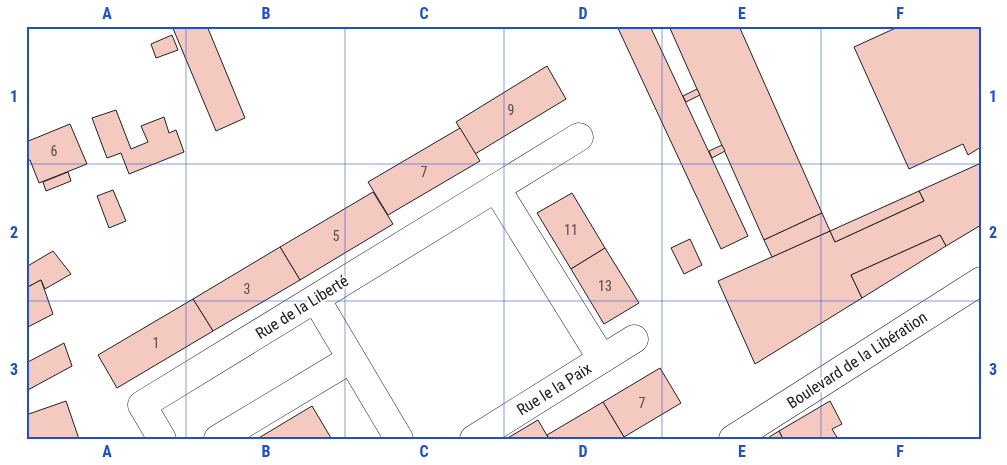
<svg xmlns="http://www.w3.org/2000/svg" width="1007" height="465" viewBox="0 0 1007 465" font-family="'Roboto Condensed',sans-serif">
<style>
.building{fill:#f3c9c0;stroke:#222}
.lines{fill:none;stroke-linecap:round;stroke-linejoin:round}
.minor-casing{stroke:#222;stroke-width:29}
.minor{stroke:#fff;stroke-width:28}
.grid{fill:none;stroke:#1d4ed8;stroke-width:1;stroke-opacity:0.55}
.labels{text-anchor:middle;dominant-baseline:central;stroke-width:4;stroke-linejoin:round;paint-order:stroke}
.number-label{font-size:14px;fill:#564c4a}
.street-label{font-size:16px;fill:#222;stroke:#fff}
.neatline{fill:none;stroke:#1d4ed8;stroke-width:2}
.grid-label{font-size:16px;text-anchor:middle;font-weight:bold;fill:#1d4ed8}
</style>
<rect width="100%" height="100%" fill="#fff"/>
<!-- building -->
<g class="building">
<path d="M 172,26 L 207,26 L 245,118 L 216,131 Z"/>
<path d="M 617,26 L 650,26 L 748,236 L 721,249 Z"/>
<path d="M 669,26 L 739,26 L 822,213 L 764,240 Z"/>
<path d="M 900,26 L 981,26 L 981,147 L 968,155 L 963,144 L 909,169 L 854,47 Z"/>
<path d="M 172,35 L 178,50 L 156,58 L 151,44 Z"/>
<path d="M 547,66 L 566,99 L 475,154 L 456,122 Z"/>
<path d="M 697,89 L 700,95 L 686,102 L 683,96 Z"/>
<path d="M 116,110 L 131,149 L 148,142 L 141,126 L 164,117 L 169,133 L 176,130 L 184,152 L 129,174 L 121,153 L 107,158 L 92,118 Z"/>
<path d="M 70,124 L 87,164 L 39,183 L 30,160 L 26,161 L 26,142 Z"/>
<path d="M 460,128 L 480,161 L 388,215 L 368,182 Z"/>
<path d="M 722,145 L 725,151 L 712,158 L 709,151 Z"/>
<path d="M 981,163 L 981,225 L 946,246 L 940,235 L 851,275 L 862,298 L 755,364 L 718,281 L 830,231 L 835,242 L 924,201 L 919,191 Z"/>
<path d="M 68,172 L 71,181 L 46,191 L 43,182 Z"/>
<path d="M 113,190 L 126,221 L 109,228 L 97,196 Z"/>
<path d="M 919,191 L 924,201 L 835,242 L 830,231 Z"/>
<path d="M 373,192 L 393,224 L 300,280 L 280,247 Z"/>
<path d="M 572,193 L 605,248 L 571,269 L 537,213 Z"/>
<path d="M 822,213 L 830,231 L 772,257 L 764,240 Z"/>
<path d="M 940,235 L 946,246 L 862,298 L 851,275 Z"/>
<path d="M 690,239 L 702,265 L 684,274 L 671,248 Z"/>
<path d="M 280,247 L 300,280 L 213,331 L 193,299 Z"/>
<path d="M 605,248 L 639,303 L 604,324 L 571,269 Z"/>
<path d="M 53,251 L 71,274 L 45,289 L 41,280 L 26,288 L 26,267 Z"/>
<path d="M 41,280 L 53,314 L 26,328 L 26,288 Z"/>
<path d="M 193,299 L 213,331 L 117,388 L 98,355 Z"/>
<path d="M 64,343 L 72,366 L 26,391 L 26,363 Z"/>
<path d="M 660,368 L 681,403 L 624,437 L 603,402 Z"/>
<path d="M 66,401 L 79,439 L 26,439 L 26,415 Z"/>
<path d="M 830,401 L 842,424 L 832,429 L 838,439 L 783,439 L 779,431 Z"/>
<path d="M 603,402 L 624,437 L 621,439 L 549,439 L 547,435 Z"/>
<path d="M 312,406 L 331,438 L 257,439 Z"/>
<path d="M 538,420 L 549,439 L 506,439 Z"/>
<path d="M 779,431 L 783,439 L 766,439 Z"/>
</g>
<g class="lines">
<!-- minor casing -->
<g class="minor-casing">
<g id="minor">
<path d="M 496,188 L 579,137"/>
<path d="M 316,299 L 399,439"/>
<path d="M 162,439 L 142,405 L 496,188 L 602,359"/>
<path d="M 218,439 L 351,359"/>
<path d="M 474,439 L 634,339"/>
<path d="M 733,439 L 981,281"/>
</g>
</g>
<!-- minor -->
<use href="#minor" class="minor"/>
</g>
<!-- grid -->
<path class="grid" d="M 186,26 L 186,439M 345,26 L 345,439M 504,26 L 504,439M 662,26 L 662,439M 821,26 L 821,439M 26,164 L 981,164M 26,301 L 981,301"/>
<g class="labels">
<!-- number labels -->
<g class="number-label">
<text x="511" y="110">9</text>
<text x="54" y="151">6</text>
<text x="424" y="172">7</text>
<text x="571" y="230">11</text>
<text x="336" y="236">5</text>
<text x="605" y="286">13</text>
<text x="247" y="289">3</text>
<text x="156" y="343">1</text>
<text x="642" y="403">7</text>
</g>
<!-- street labels -->
<g class="street-label">
<text transform="translate(302 307) rotate(-32)">Rue de la Liberté</text>
<text transform="translate(857 360) rotate(-33)">Boulevard de la Libération</text>
<text transform="translate(554 389) rotate(-32)">Rue le la Paix</text>
</g>
</g>
<!-- border -->
<rect width="1007" height="465" fill="none" stroke="#ffffff" stroke-width="55"/>
<rect x="28" y="28" width="952" height="410" class="neatline"/>
<g class="grid-label">
<text x="107" y="19">A</text>
<text x="266" y="19">B</text>
<text x="424" y="19">C</text>
<text x="583" y="19">D</text>
<text x="742" y="19">E</text>
<text x="900" y="19">F</text>
<text x="14" y="102">1</text>
<text x="993" y="102">1</text>
<text x="14" y="238">2</text>
<text x="993" y="238">2</text>
<text x="14" y="375">3</text>
<text x="993" y="375">3</text>
<text x="107" y="457">A</text>
<text x="266" y="457">B</text>
<text x="424" y="457">C</text>
<text x="583" y="457">D</text>
<text x="742" y="457">E</text>
<text x="900" y="457">F</text>
</g>
</svg>
